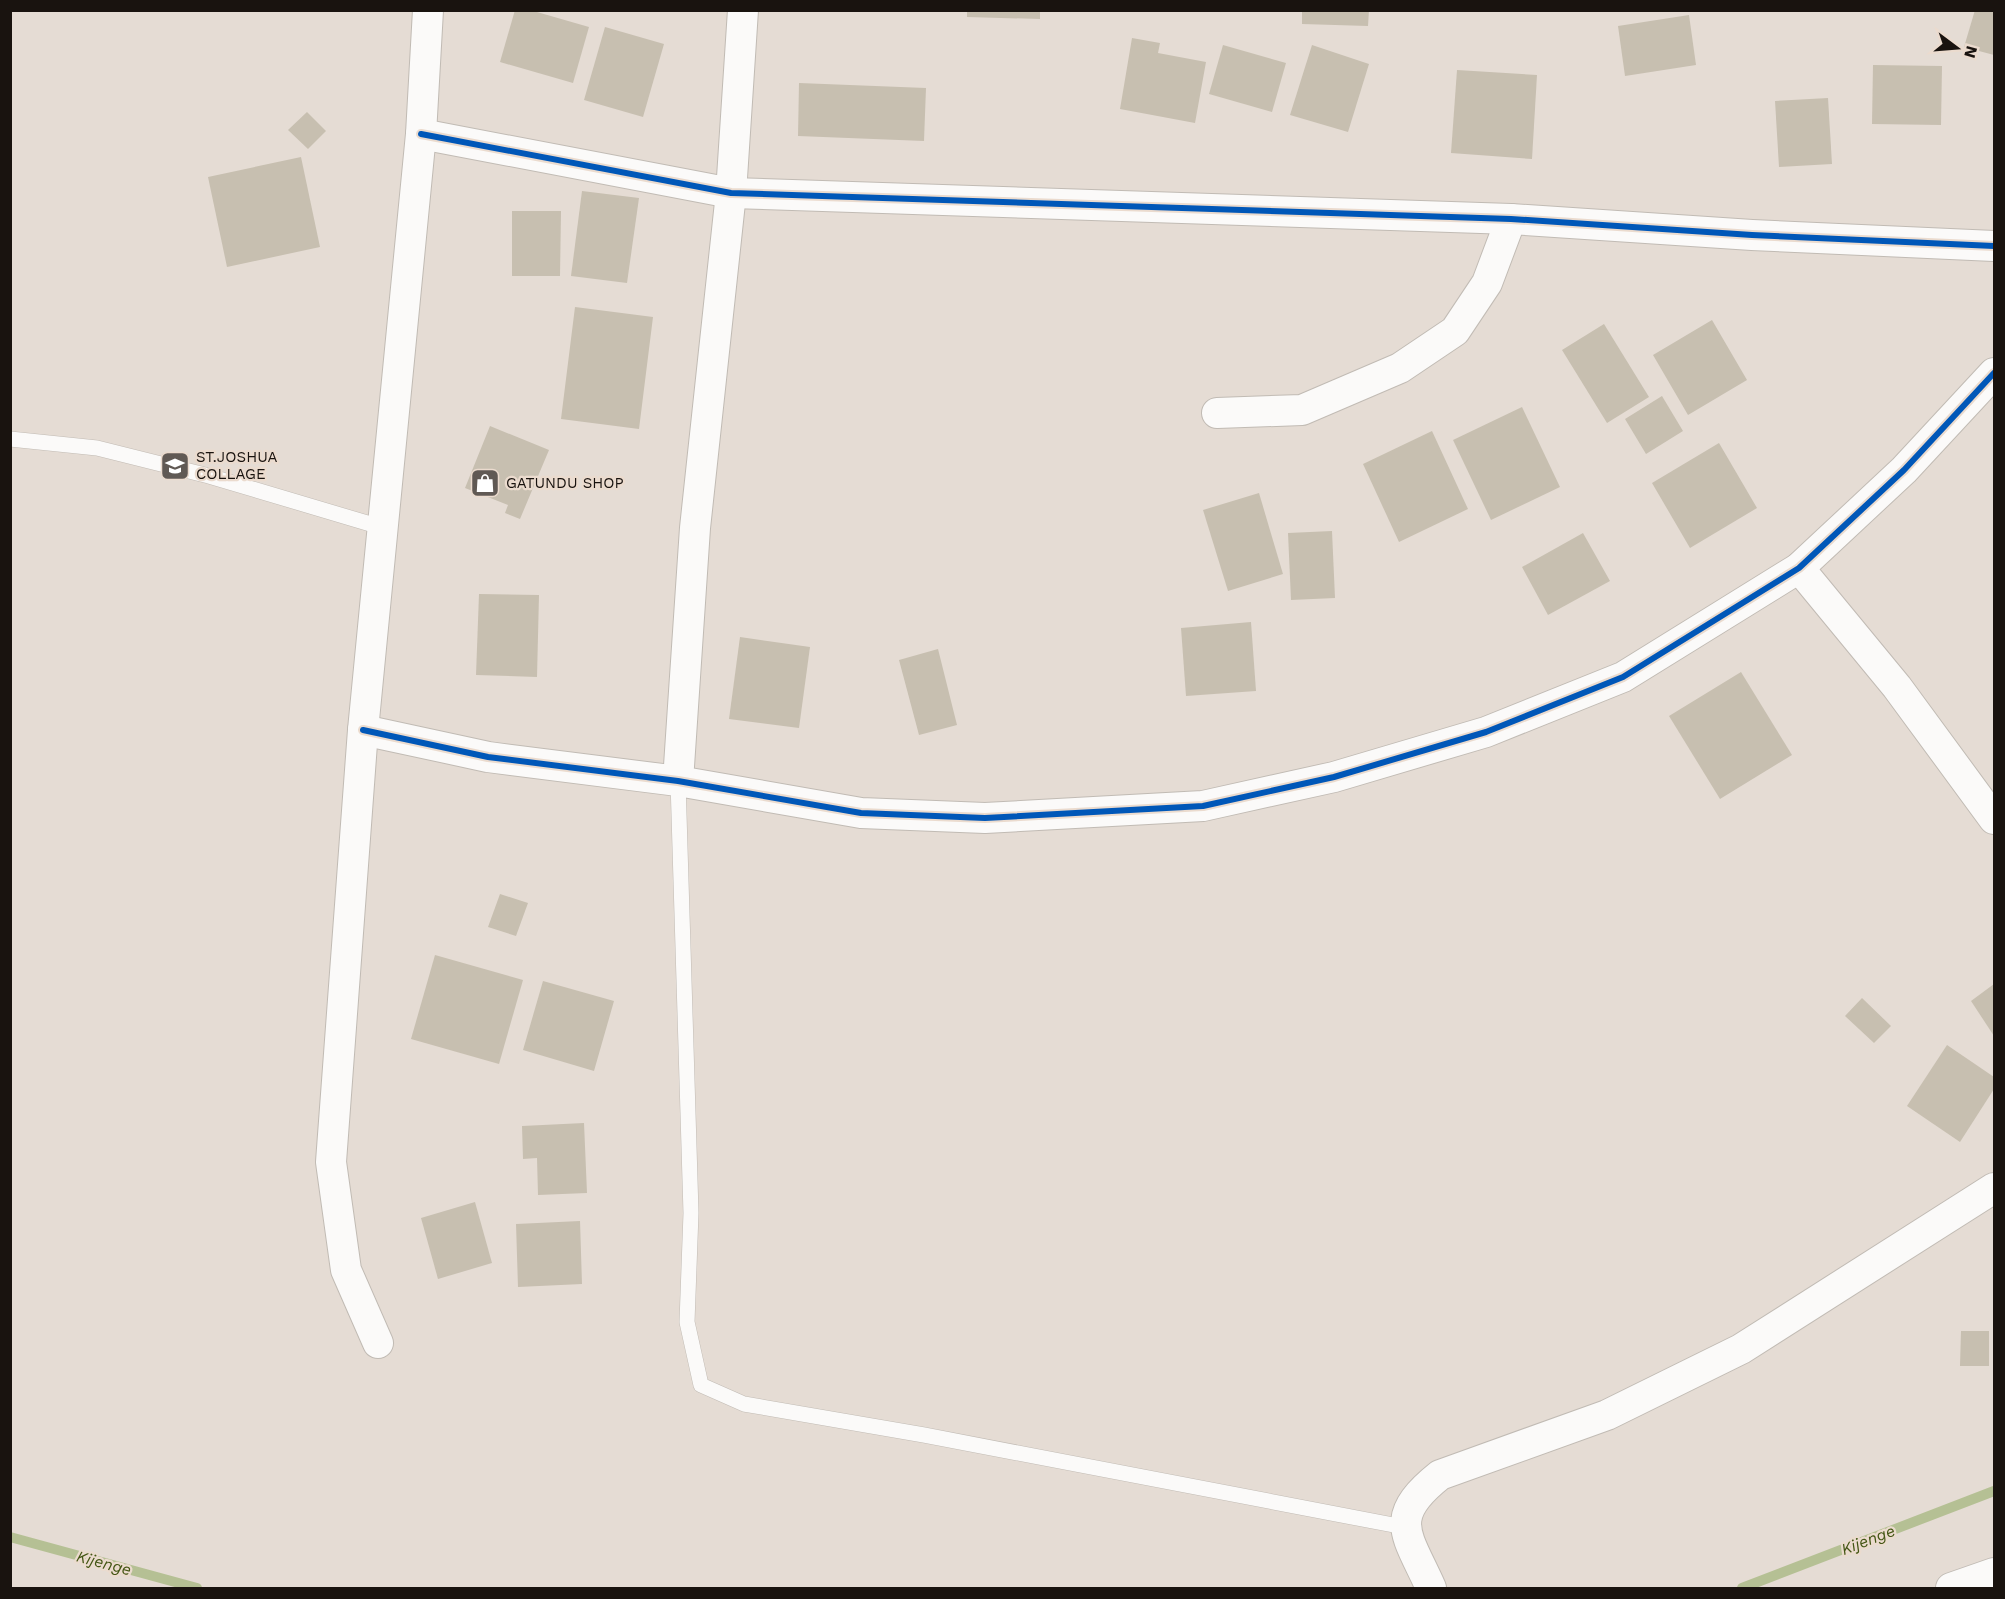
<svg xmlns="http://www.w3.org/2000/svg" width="2005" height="1599" viewBox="0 0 2005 1599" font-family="'Work Sans',sans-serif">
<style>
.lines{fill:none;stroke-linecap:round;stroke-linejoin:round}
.stream{stroke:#b5c094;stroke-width:10}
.building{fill:#c7bfb0}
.service-casing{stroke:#c1bbb4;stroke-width:16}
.minor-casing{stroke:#c1bbb4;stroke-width:32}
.service{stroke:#fbfaf9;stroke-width:15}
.minor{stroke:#fbfaf9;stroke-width:30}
.cycleway-casing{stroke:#ebdbce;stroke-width:10}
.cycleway{stroke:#0057b8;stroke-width:6}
.labels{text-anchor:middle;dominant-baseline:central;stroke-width:4.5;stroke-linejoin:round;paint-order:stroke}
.poi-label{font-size:15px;fill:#19130f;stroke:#ebdbce;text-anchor:start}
.water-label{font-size:16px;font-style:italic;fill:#435513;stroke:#ebdbce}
</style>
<rect width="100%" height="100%" fill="#e5dcd4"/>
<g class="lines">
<!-- stream -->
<g class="stream">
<path d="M 10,1537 L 197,1588"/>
<path d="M 1742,1588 L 1994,1491"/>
</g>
</g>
<!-- building -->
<g class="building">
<path d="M 515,10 L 530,10 L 589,27 L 573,83 L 500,62 Z"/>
<path d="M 967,10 L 1040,10 L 1040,19 L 967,17 Z"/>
<path d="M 1302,10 L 1369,10 L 1368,26 L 1302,24 Z"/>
<path d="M 1975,10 L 1994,10 L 1994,55 L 1964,47 Z"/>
<path d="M 1689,15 L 1696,65 L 1625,76 L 1618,26 Z"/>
<path d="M 605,27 L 664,44 L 643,117 L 584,100 Z"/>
<path d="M 1132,38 L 1160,43 L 1158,53 L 1206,62 L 1195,123 L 1120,109 Z"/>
<path d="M 1223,45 L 1286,63 L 1272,112 L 1209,94 Z"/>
<path d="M 1312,45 L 1369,64 L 1348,132 L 1290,115 Z"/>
<path d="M 1873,65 L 1942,66 L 1941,125 L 1872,124 Z"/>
<path d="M 1457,70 L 1537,75 L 1532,159 L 1451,153 Z"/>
<path d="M 799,83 L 926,88 L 924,141 L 798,136 Z"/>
<path d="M 1828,98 L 1832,164 L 1779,167 L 1775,101 Z"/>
<path d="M 307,112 L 326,131 L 308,149 L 288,130 Z"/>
<path d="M 301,157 L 320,247 L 227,267 L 208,177 Z"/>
<path d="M 582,191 L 639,198 L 627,283 L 571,276 Z"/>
<path d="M 512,211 L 561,211 L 560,276 L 512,276 Z"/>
<path d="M 575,307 L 653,317 L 639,429 L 561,419 Z"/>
<path d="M 1712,320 L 1747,380 L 1688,415 L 1653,355 Z"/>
<path d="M 1604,324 L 1649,397 L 1607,423 L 1562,350 Z"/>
<path d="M 1662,396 L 1683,431 L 1646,454 L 1625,419 Z"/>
<path d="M 1522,407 L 1560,487 L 1491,520 L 1453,440 Z"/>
<path d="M 490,426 L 549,450 L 520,519 L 505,513 L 508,505 L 465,488 Z"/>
<path d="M 1432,431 L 1468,509 L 1399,542 L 1363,464 Z"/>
<path d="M 1719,443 L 1757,508 L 1690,548 L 1652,483 Z"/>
<path d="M 1259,493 L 1283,574 L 1228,591 L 1203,510 Z"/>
<path d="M 1332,531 L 1335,598 L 1291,600 L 1288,533 Z"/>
<path d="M 1583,533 L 1610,581 L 1548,615 L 1522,567 Z"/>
<path d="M 479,594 L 539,595 L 537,677 L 476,675 Z"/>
<path d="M 1251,622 L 1256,691 L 1186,696 L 1181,628 Z"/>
<path d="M 740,637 L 810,647 L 799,728 L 729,719 Z"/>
<path d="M 938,649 L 957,725 L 919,735 L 899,660 Z"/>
<path d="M 1741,672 L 1792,755 L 1720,799 L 1669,716 Z"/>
<path d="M 500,894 L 528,903 L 516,936 L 488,927 Z"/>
<path d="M 435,955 L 523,980 L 499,1064 L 411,1039 Z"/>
<path d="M 543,981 L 614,1001 L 594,1071 L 523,1050 Z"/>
<path d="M 1994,984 L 1994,1036 L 1971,1001 Z"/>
<path d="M 1862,998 L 1891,1026 L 1874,1043 L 1845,1016 Z"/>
<path d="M 1947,1045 L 1994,1077 L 1994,1089 L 1960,1142 L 1907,1106 Z"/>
<path d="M 584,1123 L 587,1193 L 538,1195 L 537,1158 L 523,1159 L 522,1126 Z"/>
<path d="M 475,1202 L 492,1263 L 438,1279 L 421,1218 Z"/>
<path d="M 580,1221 L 582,1284 L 518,1287 L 516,1224 Z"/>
<path d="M 1961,1331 L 1989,1331 L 1989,1366 L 1960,1366 Z"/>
</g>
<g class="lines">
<!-- service casing -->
<g class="service-casing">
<g id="service">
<path d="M 10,439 L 97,448 L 209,476 L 384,528"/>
<path d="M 678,781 L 691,1213 L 687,1322 L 701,1385 L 744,1404 L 924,1435 L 1404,1527"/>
</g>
</g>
<!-- minor casing -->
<g class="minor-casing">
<g id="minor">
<path d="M 421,134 L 731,193 L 1511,219 L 1752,235 L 1994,246"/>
<path d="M 1217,413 L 1302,410 L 1400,368 L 1455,331 L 1487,283 L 1511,219"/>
<path d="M 1799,568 L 1897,687 L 1994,819"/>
<path d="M 363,730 L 488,757 L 678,781 L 861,813 L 985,818 L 1203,806 L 1334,777 L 1486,732 L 1623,677 L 1799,568 L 1904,470 L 1994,373"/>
<path d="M 678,781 L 695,528 L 731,193 L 743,10"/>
<path d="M 378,1343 L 346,1270 L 331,1162 L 363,730 L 421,134 L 428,10"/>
<path d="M 1431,1588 C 1407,1534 1386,1518 1440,1475 L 1607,1415 L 1741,1349 L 1994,1188"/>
<path d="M 1951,1588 L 1994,1573"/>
</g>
</g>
<!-- service -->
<use href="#service" class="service"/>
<!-- minor -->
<use href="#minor" class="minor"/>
<!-- cycleway casing -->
<g class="cycleway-casing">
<g id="cycleway">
<path d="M 421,134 L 731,193 L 1511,219 L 1752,235 L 1994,246"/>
<path d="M 363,730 L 488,757 L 678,781 L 861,813 L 985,818 L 1203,806 L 1334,777 L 1486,732 L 1623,677 L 1799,568 L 1904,470 L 1994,373"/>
</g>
</g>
<!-- cycleway -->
<use href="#cycleway" class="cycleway"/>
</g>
<!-- icons -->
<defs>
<g id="university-square" transform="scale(1.5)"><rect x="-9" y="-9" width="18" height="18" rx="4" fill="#605954" stroke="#ebdbce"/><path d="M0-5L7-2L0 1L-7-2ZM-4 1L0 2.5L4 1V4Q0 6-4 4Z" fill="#fff"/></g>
<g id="shop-square" transform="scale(1.5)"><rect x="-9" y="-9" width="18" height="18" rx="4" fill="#605954" stroke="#ebdbce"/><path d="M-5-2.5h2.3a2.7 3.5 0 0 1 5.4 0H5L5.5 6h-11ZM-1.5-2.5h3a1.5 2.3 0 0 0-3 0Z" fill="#fff"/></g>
</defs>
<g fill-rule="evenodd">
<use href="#university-square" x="175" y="466"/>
<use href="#shop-square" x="485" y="483"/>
</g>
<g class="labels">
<!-- poi labels -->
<g class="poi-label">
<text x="196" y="457">ST.JOSHUA<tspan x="196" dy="17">COLLAGE</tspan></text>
<text x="506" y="483">GATUNDU SHOP</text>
</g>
<!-- water labels -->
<g class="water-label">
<text transform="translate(1868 1540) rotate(-21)">Kijenge</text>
<text transform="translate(104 1563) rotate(15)">Kijenge</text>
</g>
</g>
<!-- border -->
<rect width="2005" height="1599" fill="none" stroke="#19130f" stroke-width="24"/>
<!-- north arrow -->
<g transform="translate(1957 48) rotate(106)" stroke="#ebdbce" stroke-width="4.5" paint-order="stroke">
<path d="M0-4.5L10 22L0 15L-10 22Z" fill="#19130f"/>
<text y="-9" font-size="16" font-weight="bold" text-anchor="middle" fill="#19130f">N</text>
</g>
</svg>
